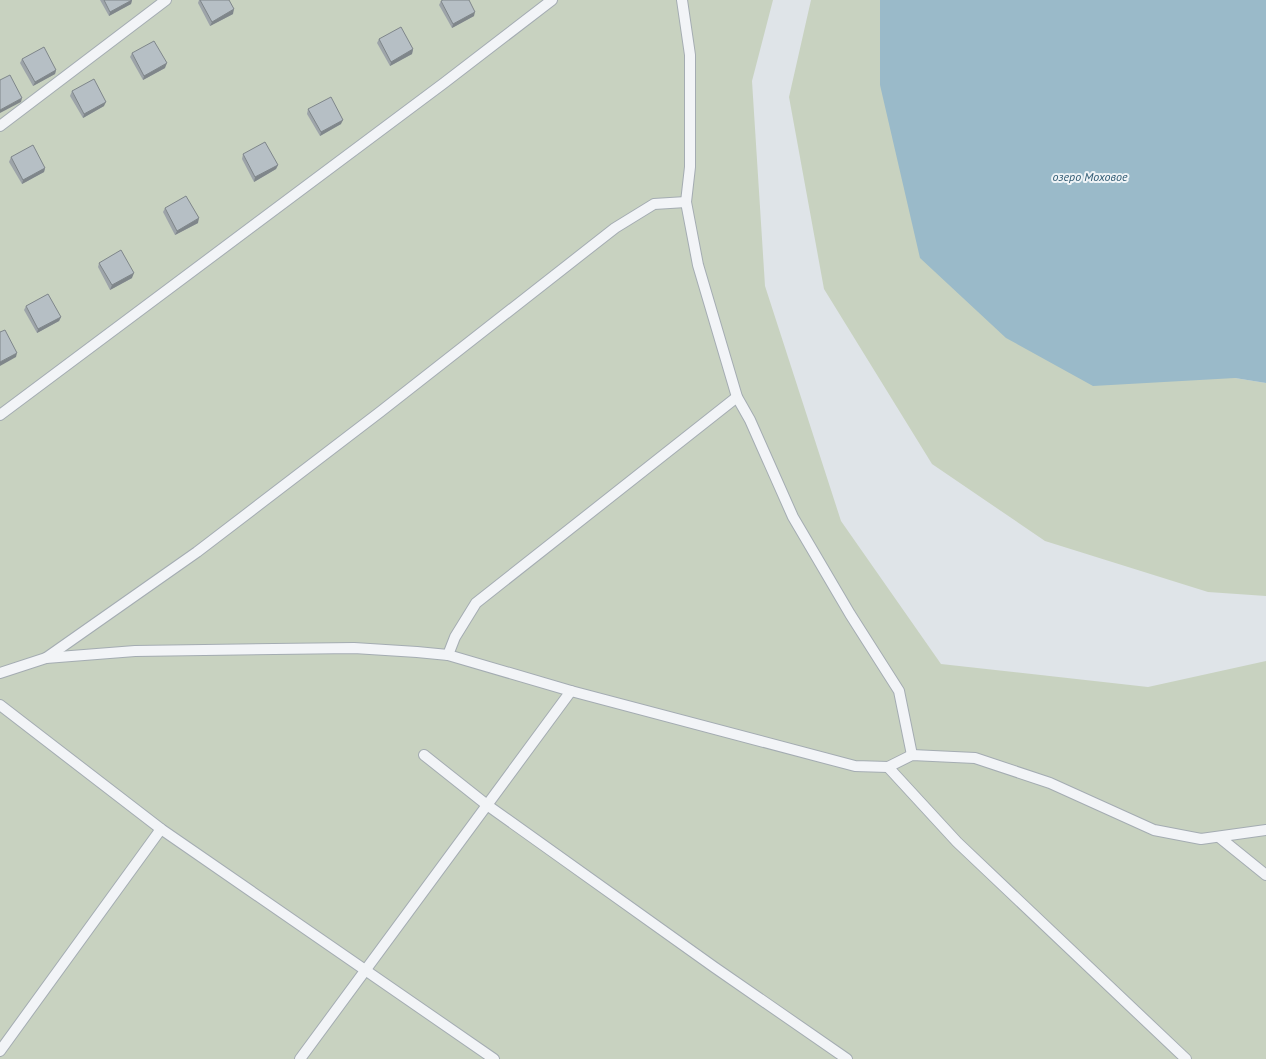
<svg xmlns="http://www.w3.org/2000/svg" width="1266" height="1059" viewBox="0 0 1266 1059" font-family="'PT Sans',sans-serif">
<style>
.green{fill:#c8d2c0}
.water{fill:#9abac9}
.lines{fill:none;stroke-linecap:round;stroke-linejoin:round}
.lane-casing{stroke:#a4acb2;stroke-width:12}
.lane{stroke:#f2f4f7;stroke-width:10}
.wall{fill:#9da4a9}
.shaded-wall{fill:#7f868a}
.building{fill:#b6bfc5;stroke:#7f868a}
.labels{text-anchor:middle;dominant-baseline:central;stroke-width:4;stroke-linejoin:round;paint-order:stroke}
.water-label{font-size:12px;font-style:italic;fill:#325c74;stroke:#eef3f6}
</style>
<rect width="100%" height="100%" fill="#dfe4e8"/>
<!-- green -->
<g class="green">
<path d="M 0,0 L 773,0 L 752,81 L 765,286 L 841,521 L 941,664 L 1148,687 L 1266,661 L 1266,1059 L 0,1059 Z"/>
<path d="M 811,0 L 880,0 L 880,85 L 1235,378 L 1266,383 L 1266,596 L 1208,592 L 1045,541 L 932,464 L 824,289 L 789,97 Z"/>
</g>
<!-- water -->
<path class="water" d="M 880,0 L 1266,0 L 1266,383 L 1235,378 L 1093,386 L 1006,338 L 920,258 L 880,85 Z"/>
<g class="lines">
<!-- lane casing -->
<g class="lane-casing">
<g id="lane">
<path d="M 682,0 L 690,55 L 690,167 L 686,202 L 698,265 L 737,397 L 750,420 L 793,517 L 850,614 L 899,691 L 912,755"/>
<path d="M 0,126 L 166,0"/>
<path d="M 0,415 L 444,83 L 552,0"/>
<path d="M 448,655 L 455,637 L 476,603 L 737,397"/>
<path d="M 46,658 L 197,552 L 380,412 L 615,228 L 654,204 L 686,202"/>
<path d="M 0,673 L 46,658 L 135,651 L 354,648 L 417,652 L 448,655 L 571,691 L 855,766 L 888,767 L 912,755 L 975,758 L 1050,783 L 1154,830 L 1201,839 L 1266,830"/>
<path d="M 0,705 L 161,829 L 494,1059"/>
<path d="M 424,755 L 487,805 L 714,967 L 847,1059"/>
<path d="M 888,767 L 957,842 L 1186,1059"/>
<path d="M 1219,837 L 1266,875"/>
<path d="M 0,1051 L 161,829"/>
<path d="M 300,1059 L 571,691"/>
</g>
</g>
<!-- lane -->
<use href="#lane" class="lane"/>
</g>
<!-- wall -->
<g class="wall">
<path d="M 100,0 L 132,0 L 131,4 L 109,16 Z"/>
<path d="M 199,0 L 200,0 L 233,14 L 210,26 L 198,3 Z"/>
<path d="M 441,1 L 474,16 L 452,28 L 439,5 Z"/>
<path d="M 379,39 L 413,49 L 412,54 L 390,66 L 377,43 Z"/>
<path d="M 132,53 L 165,68 L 143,80 L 130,57 Z"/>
<path d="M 22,59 L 56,70 L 55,74 L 33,86 L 20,63 Z"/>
<path d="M 72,91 L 104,106 L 83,118 L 70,96 Z"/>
<path d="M 308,109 L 341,124 L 320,136 L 307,114 Z"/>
<path d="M 243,154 L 278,165 L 276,169 L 254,182 L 242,159 Z"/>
<path d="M 11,157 L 45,168 L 44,172 L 22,184 L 9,162 Z"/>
<path d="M 165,208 L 198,223 L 175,235 L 163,212 Z"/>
<path d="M 99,263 L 132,278 L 110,290 L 98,267 Z"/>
<path d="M 26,306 L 61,317 L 59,321 L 37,333 L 24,310 Z"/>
</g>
<!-- shaded-wall -->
<g class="shaded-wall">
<path d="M 132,0 L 131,4 L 109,16 L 110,12 Z"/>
<path d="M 234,9 L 233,14 L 210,26 L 212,22 Z"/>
<path d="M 475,12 L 474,16 L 452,28 L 453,24 Z"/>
<path d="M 413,49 L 412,54 L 390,66 L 391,62 Z"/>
<path d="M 167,63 L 165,68 L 143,80 L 144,76 Z"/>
<path d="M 56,70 L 55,74 L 33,86 L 35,82 Z"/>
<path d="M 22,98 L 21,102 L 0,113 L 0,110 Z"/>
<path d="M 106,102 L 104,106 L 83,118 L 84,114 Z"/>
<path d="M 343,120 L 341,124 L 320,136 L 321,132 Z"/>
<path d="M 278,165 L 276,169 L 254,182 L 255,177 Z"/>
<path d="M 45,168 L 44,172 L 22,184 L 23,180 Z"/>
<path d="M 199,218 L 198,223 L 175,235 L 177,231 Z"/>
<path d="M 134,273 L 132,278 L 110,290 L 112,285 Z"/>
<path d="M 61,317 L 59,321 L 37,333 L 38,329 Z"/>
<path d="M 17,353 L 16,357 L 0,366 L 0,362 Z"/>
</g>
<!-- building -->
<g class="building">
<path d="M 104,0 L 132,0 L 110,12 Z"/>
<path d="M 200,0 L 229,0 L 234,9 L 212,22 Z"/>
<path d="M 443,0 L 469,0 L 475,12 L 453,24 L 441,1 Z"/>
<path d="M 401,27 L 413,49 L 391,62 L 379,39 Z"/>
<path d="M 154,41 L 167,63 L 144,76 L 132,53 Z"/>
<path d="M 44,47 L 56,70 L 35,82 L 22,59 Z"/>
<path d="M 10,75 L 22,98 L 0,110 L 0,80 Z"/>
<path d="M 94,79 L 106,102 L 84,114 L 72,91 Z"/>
<path d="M 331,97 L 343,120 L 321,132 L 308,109 Z"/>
<path d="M 265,142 L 278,165 L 255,177 L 243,154 Z"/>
<path d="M 33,145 L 45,168 L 23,180 L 11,157 Z"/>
<path d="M 186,196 L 199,218 L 177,231 L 165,208 Z"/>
<path d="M 121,250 L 134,273 L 112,285 L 99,263 Z"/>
<path d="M 48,294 L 61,317 L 38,329 L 26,306 Z"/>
<path d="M 5,330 L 17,353 L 0,362 L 0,332 Z"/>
</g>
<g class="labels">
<!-- water labels -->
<g class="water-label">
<text x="1090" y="176">озеро Моховое</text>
</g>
</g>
</svg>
